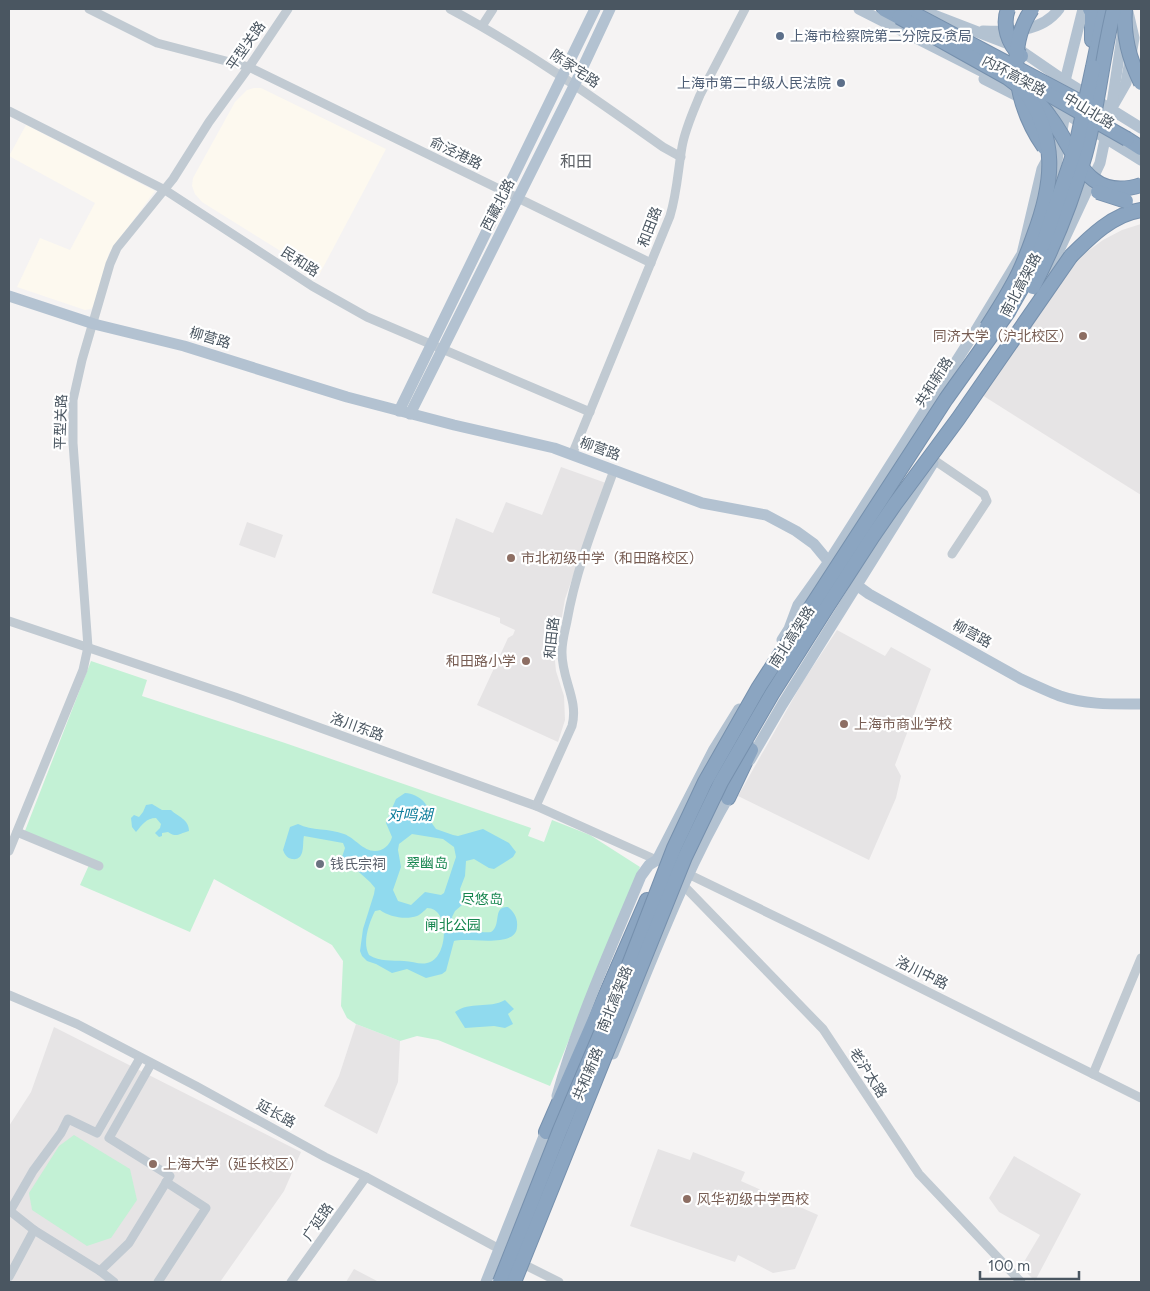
<svg xmlns="http://www.w3.org/2000/svg" width="1150" height="1291" viewBox="0 0 1150 1291" font-family="Figtree,'Noto Sans SC',sans-serif">
<style>
.commercial{fill:#fdf9ef}
.education{fill:#e6e4e5}
.green{fill:#c3f1d5}
.water{fill:#90daee;fill-rule:evenodd}
.lines{fill:none;stroke-linecap:round;stroke-linejoin:round}
.highway-casing{stroke:#7690ad;stroke-width:16}
.minor{stroke:#c1cad2;stroke-width:9}
.major{stroke:#b3c2d1;stroke-width:11}
.highway{stroke:#8ba5c1;stroke-width:14}
.highway-bridge-casing{stroke:#7690ad;stroke-width:16;stroke-linecap:butt}
.highway-bridge{stroke:#8ba5c1;stroke-width:14}
.service-dot{fill:#5c6f8a;stroke:#fff;stroke-width:2}
.education-dot{fill:#8d6e63;stroke:#fff;stroke-width:2}
.worship-dot{fill:#6b7280;stroke:#fff;stroke-width:2}
.labels{text-anchor:middle;dominant-baseline:central;stroke-width:4.5;stroke-linejoin:round;paint-order:stroke}
.service-label{font-size:14px;fill:#4e5e75;stroke:#fff;text-anchor:start}
.street-label{font-size:14px;fill:#4a5661;stroke:#fff}
.education-label{font-size:14px;fill:#785e54;stroke:#fff;text-anchor:start}
.park-label{font-size:14px;fill:#17864f;stroke:#fff}
.worship-label{font-size:14px;fill:#5b616d;stroke:#fff;text-anchor:start}
.water-label{font-size:15px;font-style:italic;fill:#0c7c9b;stroke:#fff}
.quarter-label{font-size:16px;fill:#5f6368;stroke:#fff}
</style>
<rect width="100%" height="100%" fill="#f5f3f3"/>
<!-- commercial -->
<g class="commercial">
<path d="M 254,88 L 261,88 L 386,149 L 319,275 L 202,202 L 195,194 L 192,186 L 193,178 L 235,102 L 247,90 Z"/>
<path d="M 26,125 L 155,191 L 109,253 L 96,303 L 91,309 L 85,310 L 17,287 L 40,238 L 70,250 L 95,203 L 9,156 Z"/>
</g>
<!-- education -->
<g class="education">
<path d="M 1141,224 L 1141,495 L 982,395 L 1077,259 L 1103,240 L 1122,230 Z"/>
<path d="M 561,467 L 606,483 L 565,599 L 560,628 L 554,651 L 556,671 L 564,696 L 565,720 L 558,742 L 477,705 L 508,638 L 513,635 L 515,630 L 500,623 L 500,618 L 432,593 L 456,518 L 493,533 L 506,502 L 542,515 Z"/>
<path d="M 247,522 L 283,535 L 275,558 L 239,545 Z"/>
<path d="M 837,630 L 885,656 L 891,647 L 931,669 L 895,765 L 901,776 L 896,798 L 869,860 L 738,796 L 802,683 Z"/>
<path d="M 356,1024 L 400,1041 L 398,1082 L 377,1134 L 324,1106 L 339,1076 Z"/>
<path d="M 54,1027 L 301,1152 L 284,1191 L 220,1282 L 9,1282 L 9,1126 L 31,1092 Z"/>
<path d="M 658,1149 L 690,1160 L 693,1152 L 745,1172 L 741,1181 L 818,1215 L 795,1269 L 773,1273 L 738,1255 L 735,1262 L 630,1226 Z"/>
<path d="M 1014,1156 L 1081,1194 L 1035,1281 L 1021,1267 L 1040,1235 L 999,1212 L 989,1198 Z"/>
<path d="M 354,1269 L 379,1282 L 346,1282 Z"/>
</g>
<!-- green -->
<g class="green">
<path d="M 91,661 L 147,680 L 142,696 L 285,743 L 531,828 L 528,836 L 544,842 L 552,820 L 590,835 L 640,867 L 550,1086 L 438,1040 L 417,1036 L 400,1041 L 356,1024 L 347,1018 L 341,1006 L 343,961 L 332,945 L 214,879 L 190,932 L 80,885 L 89,865 L 23,836 Z"/>
<path d="M 74,1135 L 130,1169 L 137,1200 L 111,1238 L 87,1246 L 32,1210 L 29,1193 L 59,1146 Z"/>
</g>
<!-- water -->
<g class="water">
<path d="M 405,793 C 420,794 432,806 431,822 L 436,829 L 453,835 L 458,836 L 483,829 L 509,843 L 516,852 L 513,857 L 494,869 L 489,868 L 474,859 L 466,861 L 465,876 L 460,889 L 462,905 L 455,911 L 452,917 C 455,930 480,933 491,932 C 502,925 492,906 508,907 C 514,912 518,918 517,927 C 516,949 468,937 454,941 L 446,971 L 442,974 L 426,978 L 407,969 L 392,973 L 376,964 L 367,961 L 362,956 L 360,951 L 363,929 L 374,894 L 375,888 L 370,882 L 342,857 L 345,848 L 343,843 L 304,836 C 302,843 306,861 292,859 C 287,858 285,855 283,850 L 290,827 L 298,824 C 312,831 329,828 344,834 C 355,838 363,851 375,851 C 383,851 390,845 392,837 L 386,823 L 387,820 L 396,799 ZM 412,834 L 443,839 L 454,847 L 456,857 L 444,893 L 441,895 L 425,892 L 411,905 L 398,901 L 393,890 L 401,867 L 398,850 L 399,844 ZM 427,908 C 451,908 448,960 427,963 C 420,965 412,961 404,961 C 392,960 380,962 369,955 C 362,943 369,923 375,911 L 380,910 C 389,917 406,920 417,916 C 420,915 424,911 427,908 Z"/>
<path d="M 152,804 L 162,810 L 171,810 C 178,817 189,819 189,831 C 178,834 177,838 168,832 L 162,833 L 162,836 L 159,837 L 155,833 L 160,828 L 161,824 L 156,818 C 146,818 142,825 136,832 L 132,827 L 131,818 L 134,815 L 139,817 L 143,812 L 146,805 Z"/>
<path d="M 505,1000 L 514,1009 L 508,1014 L 513,1024 L 505,1028 L 494,1026 L 465,1028 L 455,1012 C 470,1001 489,1009 505,1000 Z"/>
</g>
<g class="lines">
<!-- highway casing -->
<g class="highway-casing">
<g id="highway">
<path d="M 884,9 L 899,17"/>
<path d="M 1090,9 L 1092,12 L 1092,40"/>
<path d="M 1093,67 L 1105,9"/>
<path d="M 1127,139 L 1141,148"/>
<path d="M 1071,256 C 1090,237 1113,214 1141,210"/>
<path d="M 728,798 L 751,750"/>
<path d="M 546,1132 L 647,900"/>
</g>
</g>
<!-- minor -->
<g class="minor">
<path d="M 89,9 L 157,43 L 249,67 L 651,263"/>
<path d="M 450,9 C 525,49 594,98 663,147 L 681,157"/>
<path d="M 482,26 L 493,9"/>
<path d="M 9,111 L 165,190 L 312,286 L 367,317 L 590,412"/>
<path d="M 572,455 L 670,216 C 677,193 678,170 682,147 C 685,129 693,112 700,95 L 745,9"/>
<path d="M 934,460 L 984,494 L 987,501 L 952,554"/>
<path d="M 9,621 L 235,697 L 536,806 L 661,862"/>
<path d="M 536,806 L 572,726 C 579,699 561,679 562,651 C 562,641 565,631 567,621 C 576,569 596,520 614,470"/>
<path d="M 17,832 L 99,866"/>
<path d="M 9,851 L 83,670 L 88,647 L 73,443 L 73,400 L 82,360 L 110,264 L 117,248 L 173,179 L 209,122 L 249,67 L 288,9"/>
<path d="M 684,872 L 824,940 L 1141,1098"/>
<path d="M 684,886 L 823,1029 L 919,1174 L 1021,1282"/>
<path d="M 9,995 L 77,1024 L 196,1086 L 325,1157 L 366,1177 L 505,1252"/>
<path d="M 140,1058 L 97,1133 L 68,1119 L 61,1133 L 33,1171 L 10,1211 L 34,1230 L 100,1271 L 129,1243 L 170,1176 L 109,1138 L 151,1064"/>
<path d="M 1093,1074 L 1141,958"/>
<path d="M 518,1260 L 525,1265 L 559,1282"/>
<path d="M 100,1271 L 114,1282"/>
<path d="M 9,1277 L 34,1230"/>
<path d="M 158,1282 L 206,1208 L 166,1182"/>
<path d="M 291,1282 L 366,1177"/>
</g>
<!-- major -->
<g class="major">
<path d="M 859,9 L 995,78"/>
<path d="M 918,9 L 1014,46 L 1065,81 L 1141,128"/>
<path d="M 983,31 C 1010,32 1041,33 1059,9"/>
<path d="M 984,79 L 1027,101"/>
<path d="M 1036,99 L 1065,113 L 1141,160"/>
<path d="M 1114,104 L 1126,83 L 1134,38 L 1128,12"/>
<path d="M 1054,178 L 1065,113 L 1065,81 L 1083,9"/>
<path d="M 1039,293 L 1100,163 L 1111,110 L 1123,30"/>
<path d="M 9,296 L 94,324 L 184,346 L 347,397 L 454,425 L 554,448 L 702,503 L 766,515 L 796,531 L 814,544 L 833,567"/>
<path d="M 399,411 L 595,9"/>
<path d="M 410,414 L 575,84 L 610,9"/>
<path d="M 851,581 L 869,594 L 1021,679 C 1034,685 1047,691 1060,696 C 1086,705 1114,704 1141,704"/>
<path d="M 782,640 L 789,629 L 798,605 L 828,563 L 973,335 L 1022,254 L 1042,169 L 1061,133"/>
<path d="M 750,760 L 782,705 L 933,463"/>
<path d="M 613,1054 C 650,966 683,874 732,791"/>
<path d="M 557,1096 C 578,1020 611,948 641,876 L 649,865 L 657,860 L 713,751 L 739,709"/>
<path d="M 486,1282 L 548,1126"/>
</g>
<!-- highway -->
<use href="#highway" class="highway"/>
<!-- highway-bridge casing -->
<g class="highway-bridge-casing">
<g id="highway-bridge">
<path d="M 905,9 L 1092,108"/>
<path d="M 1008,9 C 1002,25 1008,44 1021,56"/>
<path d="M 1032,9 C 1004,50 1017,108 1044,147"/>
<path d="M 1125,9 C 1123,36 1129,58 1141,83"/>
<path d="M 899,17 L 1008,78 C 1023,89 1039,101 1050,117 C 1076,151 1085,203 1141,185"/>
<path d="M 1018,77 L 1127,139"/>
<path d="M 1098,192 L 1126,201"/>
<path d="M 1033,287 C 1055,244 1072,202 1085,155 C 1098,108 1102,57 1114,9"/>
<path d="M 987,327 C 996,313 1005,299 1013,284 C 1022,269 1028,252 1034,235 C 1054,182 1058,138 1024,90"/>
<path d="M 500,1282 L 560,1130 L 622,983 L 674,848 L 705,782 L 759,687 L 946,399 L 1008,312 L 1029,275 L 1044,241 L 1076,146 L 1093,67"/>
<path d="M 514,1282 L 685,857 L 721,782 L 772,694 L 827,607 L 873,536 L 895,504 L 958,419 L 1071,256"/>
</g>
</g>
<!-- highway-bridge -->
<use href="#highway-bridge" class="highway-bridge"/>
</g>
<!-- markers -->
<g class="service-dot">
<circle cx="780" cy="36" r="5"/>
<circle cx="841" cy="83" r="5"/>
</g>
<g class="education-dot">
<circle cx="1083" cy="336" r="5"/>
<circle cx="511" cy="558" r="5"/>
<circle cx="526" cy="661" r="5"/>
<circle cx="844" cy="724" r="5"/>
<circle cx="153" cy="1164" r="5"/>
<circle cx="687" cy="1199" r="5"/>
</g>
<circle class="worship-dot" cx="320" cy="864" r="5"/>
<g class="labels">
<!-- service labels -->
<g class="service-label">
<text x="790" y="36">上海市检察院第二分院反贪局</text>
<text x="831" y="83" text-anchor="end">上海市第二中级人民法院</text>
</g>
<!-- street labels -->
<g class="street-label">
<text transform="translate(246 46) rotate(-55)">平型关路</text>
<text transform="translate(575 69) rotate(34)">陈家宅路</text>
<text transform="translate(1014 76) rotate(28)">内环高架路</text>
<text transform="translate(1089 111) rotate(31)">中山北路</text>
<text transform="translate(456 153) rotate(26)">俞泾港路</text>
<text transform="translate(498 205) rotate(-63)">西藏北路</text>
<text transform="translate(650 227) rotate(-69)">和田路</text>
<text transform="translate(300 262) rotate(33)">民和路</text>
<text transform="translate(1021 285) rotate(-62)">南北高架路</text>
<text transform="translate(210 338) rotate(17)">柳营路</text>
<text transform="translate(934 382) rotate(-57)">共和新路</text>
<text transform="translate(61 422) rotate(-88)">平型关路</text>
<text transform="translate(600 449) rotate(20)">柳营路</text>
<text transform="translate(972 634) rotate(29)">柳营路</text>
<text transform="translate(792 637) rotate(-57)">南北高架路</text>
<text transform="translate(552 638) rotate(-84)">和田路</text>
<text transform="translate(357 727) rotate(20)">洛川东路</text>
<text transform="translate(922 973) rotate(26)">洛川中路</text>
<text transform="translate(615 999) rotate(-68)">南北高架路</text>
<text transform="translate(868 1073) rotate(57)">老沪太路</text>
<text transform="translate(588 1074) rotate(-67)">共和新路</text>
<text transform="translate(276 1114) rotate(29)">延长路</text>
<text transform="translate(318 1222) rotate(-55)">广延路</text>
</g>
<!-- education labels -->
<g class="education-label">
<text x="1073" y="336" text-anchor="end">同济大学（沪北校区）</text>
<text x="521" y="558">市北初级中学（和田路校区）</text>
<text x="516" y="661" text-anchor="end">和田路小学</text>
<text x="854" y="724">上海市商业学校</text>
<text x="163" y="1164">上海大学（延长校区）</text>
<text x="697" y="1199">风华初级中学西校</text>
</g>
<!-- park labels -->
<g class="park-label">
<text x="427" y="863">翠幽岛</text>
<text x="482" y="899">尽悠岛</text>
<text x="453" y="925">闸北公园</text>
</g>
<!-- worship labels -->
<g class="worship-label">
<text x="330" y="864">钱氏宗祠</text>
</g>
<!-- water labels -->
<g class="water-label">
<text x="410" y="815">对鸣湖</text>
</g>
<!-- quarter labels -->
<g class="quarter-label">
<text x="576" y="161">和田</text>
</g>
</g>
<!-- border -->
<rect width="1150" height="1291" fill="none" stroke="#4a5661" stroke-width="20"/>
<!-- scale -->
<path d="M980 1271v8h99v-8" fill="none" stroke="#4a5661" stroke-width="2.5"/>
<text x="988" y="1271" font-size="15" fill="#4a5661" stroke="#ffffff" stroke-width="4" paint-order="stroke">100 m</text>
</svg>
